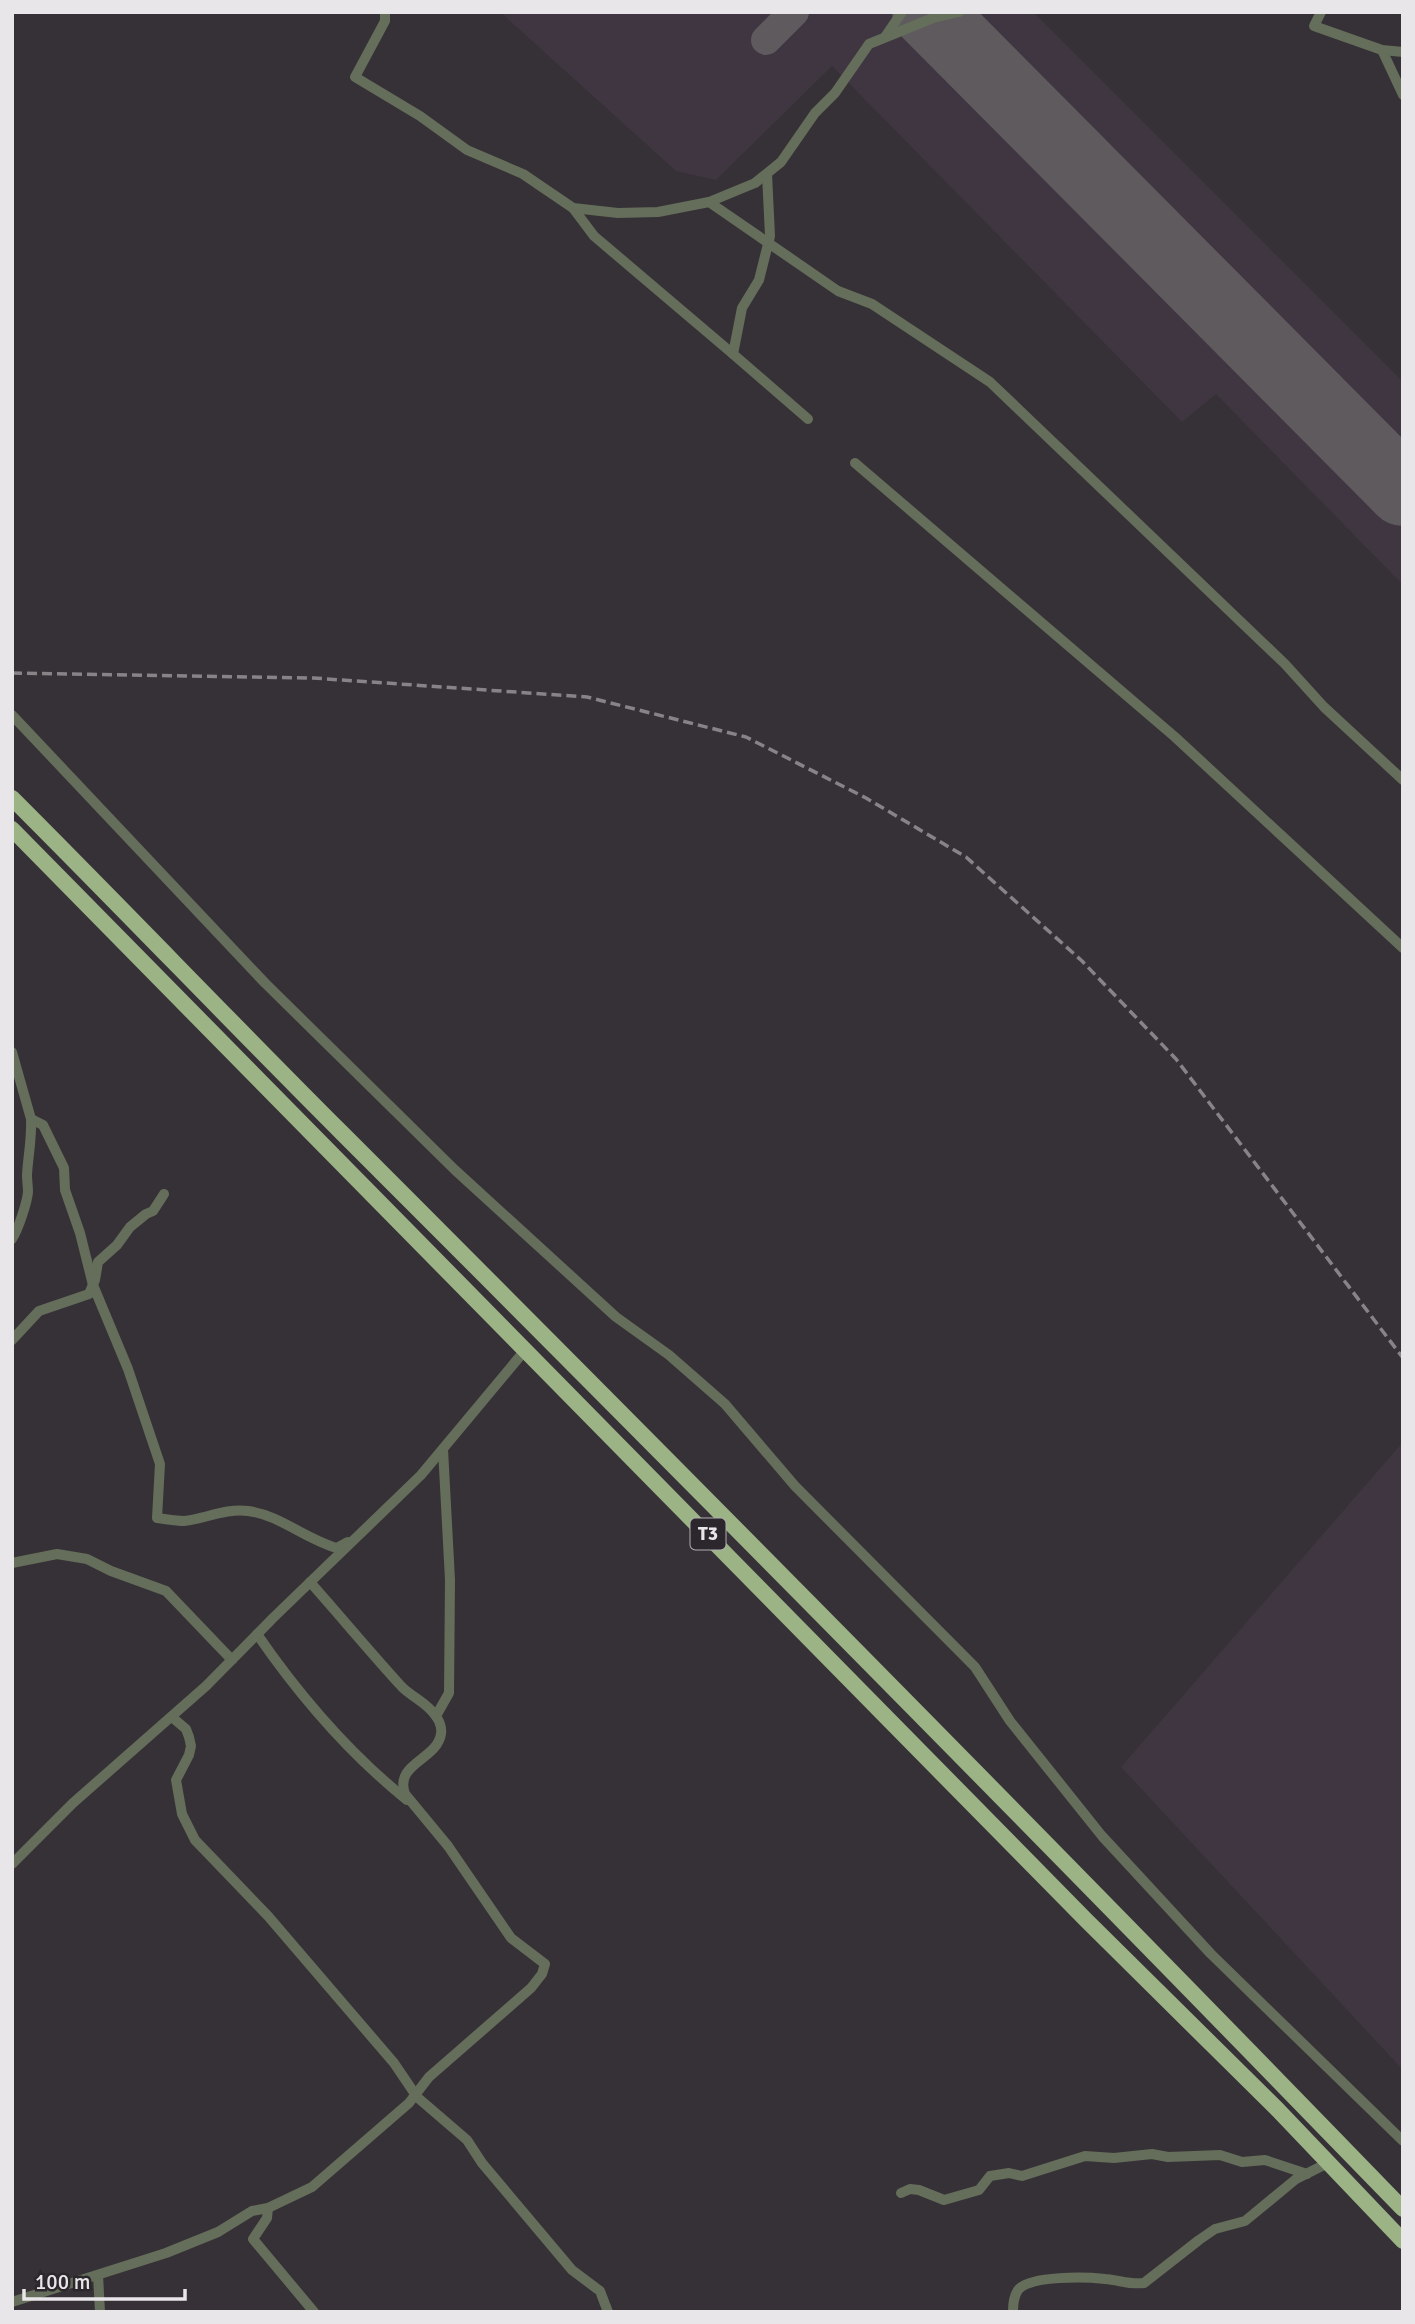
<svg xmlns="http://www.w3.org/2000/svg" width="1415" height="2324" viewBox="0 0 1415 2324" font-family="Signika,sans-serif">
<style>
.built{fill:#3f3641}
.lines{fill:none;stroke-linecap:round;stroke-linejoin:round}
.taxiway{stroke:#5e5a5e;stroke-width:30}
.runway{stroke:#5e5a5e;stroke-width:72}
.minor{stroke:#646e5a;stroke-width:10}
.trunk{stroke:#9cb386;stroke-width:16}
.rail{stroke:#878387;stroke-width:3.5;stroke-dasharray:10 5;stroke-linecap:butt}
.labels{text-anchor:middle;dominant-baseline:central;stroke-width:7;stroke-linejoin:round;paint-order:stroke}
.shield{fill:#2b272c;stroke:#b0adb0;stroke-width:2}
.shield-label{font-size:19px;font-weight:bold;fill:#e9e6e9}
</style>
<rect width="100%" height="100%" fill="#363136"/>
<!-- built -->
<g class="built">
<path d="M 500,12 L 1033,12 L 1403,382 L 1403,585 L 1216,394 L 1182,422 L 832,66 L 716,180 L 676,171 Z"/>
<path d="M 1403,1442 L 1403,2070 L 1121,1767 Z"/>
</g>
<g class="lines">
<!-- taxiway -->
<path class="taxiway" d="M 766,40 L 794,12"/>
<!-- runway -->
<path class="runway" d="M 928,12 L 1403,490"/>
<!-- minor -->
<g class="minor">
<path d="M 385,12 L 385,21 L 355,77 L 420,116 L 467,150 L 523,174 L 573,208 L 618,213 L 658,212 L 709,202 L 755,183 L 781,162 L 815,113 L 835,93 L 869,44 L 933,18 L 959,12"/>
<path d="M 1321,12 L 1314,26 L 1382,50 L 1403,52"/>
<path d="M 885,37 L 902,12"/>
<path d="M 1382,50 L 1403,95"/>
<path d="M 767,174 L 770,236 L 759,280 L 742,308 L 733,354 L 808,419"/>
<path d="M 709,202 L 838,291 L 872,304 L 990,382 L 1285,664 L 1324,707 L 1403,780"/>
<path d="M 573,208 L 594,236 L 733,354"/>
<path d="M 855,463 L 1175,737 L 1403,948"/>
<path d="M 12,715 L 265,983 L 455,1170 L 616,1317 L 669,1355 L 725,1404 L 795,1486 L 975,1667 L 1010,1721 L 1102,1836 L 1211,1954 L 1403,2141"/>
<path d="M 12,1052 L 31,1119 L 43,1125 L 64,1168 L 65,1190 L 80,1233 L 93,1285 L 128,1369 L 160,1464 L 157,1518 C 166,1519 175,1521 184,1521 C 205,1519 225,1508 248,1511 C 280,1515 305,1539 337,1548 L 348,1542"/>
<path d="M 12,1239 C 18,1230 27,1203 28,1192 C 28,1186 27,1181 27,1175 C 28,1156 32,1139 31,1119"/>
<path d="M 12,1340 L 39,1311 L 89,1294 L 95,1280 L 98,1262 L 117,1245 L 130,1227 L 146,1214 L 153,1211 L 164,1194"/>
<path d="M 12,1563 L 57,1554 L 87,1559 L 111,1571 L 166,1591 L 232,1660"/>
<path d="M 257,1634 C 299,1695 350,1754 407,1800"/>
<path d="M 436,1716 L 449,1693 L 450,1580 L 443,1449"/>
<path d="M 173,1718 L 186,1729 L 189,1737 L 191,1746 L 189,1755 L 176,1780 L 182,1814 L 195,1840 L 268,1916 L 394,2063 L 417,2097 L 467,2140 L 482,2163 L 572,2270 L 600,2291 L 608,2312"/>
<path d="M 12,1864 L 73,1803 L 206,1686 L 273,1618 L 421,1475 L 526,1349"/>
<path d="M 901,2193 L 910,2189 L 919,2190 L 944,2200 L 979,2190 L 990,2176 L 1009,2173 L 1022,2176 L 1085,2156 L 1114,2158 L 1152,2154 L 1168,2157 L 1220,2155 L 1242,2162 L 1265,2160 L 1307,2174"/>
<path d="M 268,2208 L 267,2218 L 253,2239 L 314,2312"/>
<path d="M 98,2275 L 100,2312"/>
<path d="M 12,2302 L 166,2253 L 218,2232 L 252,2211 L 268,2208 L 312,2187 L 409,2103 L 429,2077 L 531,1988 L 542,1974 L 545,1964 L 511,1938 L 448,1846 L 405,1794 C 394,1763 437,1760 441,1734 C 442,1727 439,1720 435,1715 C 427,1703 412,1697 402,1687 C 371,1653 341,1617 310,1582"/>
<path d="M 1013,2311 C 1013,2304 1014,2296 1018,2290 C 1030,2275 1087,2277 1105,2279 C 1119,2280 1130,2285 1144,2283 L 1199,2240 L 1215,2229 L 1245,2221 L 1296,2179 L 1328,2163"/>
</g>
<!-- trunk -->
<g class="trunk">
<path d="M 12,798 C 123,909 230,1021 341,1132 C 697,1488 1052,1847 1403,2209"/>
<path d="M 12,829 L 1086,1920 L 1278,2110 L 1403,2241"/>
</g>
<!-- rail -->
<path class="rail" d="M 12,673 L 313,678 L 587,697 L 746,737 L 866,798 L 966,857 L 1082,961 L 1176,1059 L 1403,1358"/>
</g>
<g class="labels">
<!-- shield labels -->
<rect class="shield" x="690.5" y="1518.5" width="35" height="31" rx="5"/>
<g class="shield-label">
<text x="708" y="1534">T3</text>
</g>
</g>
<!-- border -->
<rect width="1415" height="2324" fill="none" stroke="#e9e6e9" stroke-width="28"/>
<!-- scale -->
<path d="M24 2289v10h161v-10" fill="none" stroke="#e9e6e9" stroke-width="3.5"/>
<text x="35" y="2289" font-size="21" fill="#e9e6e9" stroke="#2b272c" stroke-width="5" paint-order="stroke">100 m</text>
</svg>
